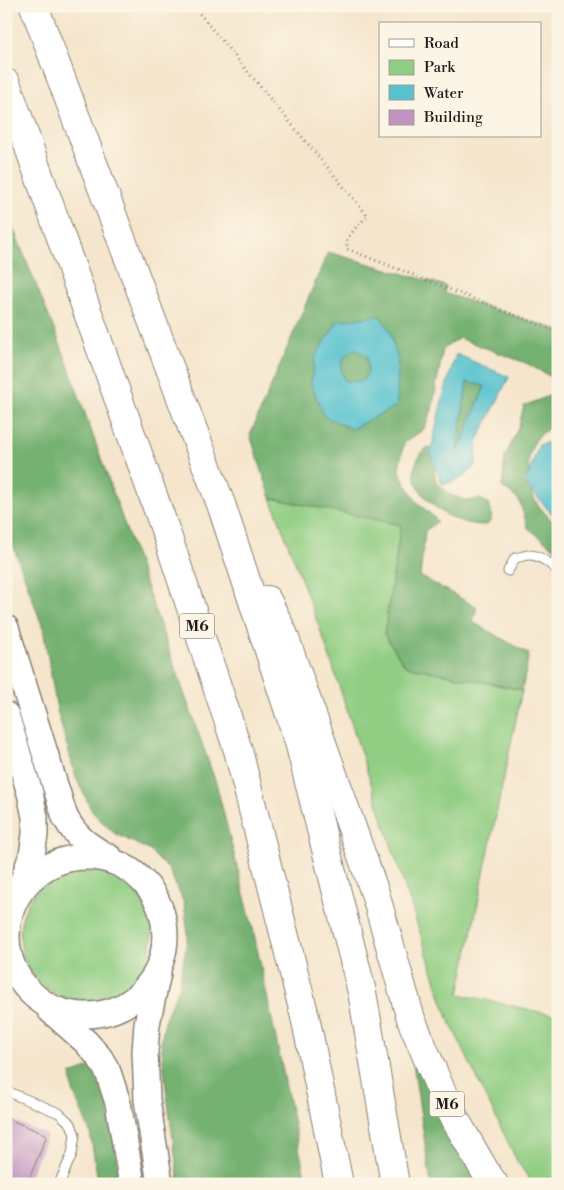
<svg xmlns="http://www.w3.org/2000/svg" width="564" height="1190" viewBox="0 0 564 1190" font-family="'Libre Bodoni',serif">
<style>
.green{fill:#91ce83;stroke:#567550}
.forest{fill:#74b171;stroke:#486646}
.water{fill:#56c2cf;stroke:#396f76;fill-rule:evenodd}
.building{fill:#c093c1}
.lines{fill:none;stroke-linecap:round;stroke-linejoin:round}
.lane-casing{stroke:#888074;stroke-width:11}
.street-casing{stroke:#888074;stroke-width:20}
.secondary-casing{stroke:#888074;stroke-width:28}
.highway-casing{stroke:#888074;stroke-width:30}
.path{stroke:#888074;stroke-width:3;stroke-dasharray:1 4;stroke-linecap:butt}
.lane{stroke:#fff;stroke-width:9}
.street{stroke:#fff;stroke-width:18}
.secondary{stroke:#fff;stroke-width:25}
.highway{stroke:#fff;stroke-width:28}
.labels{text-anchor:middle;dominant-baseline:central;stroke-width:4;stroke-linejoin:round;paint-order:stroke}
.shield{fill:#fcf5e5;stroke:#5f5d58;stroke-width:1}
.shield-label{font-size:15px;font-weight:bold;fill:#1c1c1c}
</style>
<rect width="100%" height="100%" fill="#fcf5e5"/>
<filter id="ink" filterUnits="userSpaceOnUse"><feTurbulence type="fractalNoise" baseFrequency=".02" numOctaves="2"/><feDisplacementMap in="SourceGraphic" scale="10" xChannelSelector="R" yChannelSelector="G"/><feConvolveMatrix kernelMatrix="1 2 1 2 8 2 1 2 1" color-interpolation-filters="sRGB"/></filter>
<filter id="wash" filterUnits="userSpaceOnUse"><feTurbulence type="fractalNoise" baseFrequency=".0096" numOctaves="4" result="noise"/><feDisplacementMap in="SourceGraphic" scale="20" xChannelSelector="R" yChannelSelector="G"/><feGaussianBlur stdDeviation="1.12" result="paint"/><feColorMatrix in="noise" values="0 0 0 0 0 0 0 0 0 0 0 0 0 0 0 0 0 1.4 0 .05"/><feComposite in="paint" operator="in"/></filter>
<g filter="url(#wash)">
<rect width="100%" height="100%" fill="#f5e5cc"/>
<!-- green -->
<g class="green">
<path d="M 271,498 L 401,524 L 384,634 L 405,666 L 522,690 L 459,994 L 558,1016 L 558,1184 L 533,1184 L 517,1161 L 448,1018 L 325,643 Z"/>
<circle cx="86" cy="935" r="66"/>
</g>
<!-- forest -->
<g class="forest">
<path d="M 6,211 L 63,351 L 216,783 L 253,929 L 304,1172 L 305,1184 L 179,1184 L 166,1088 L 161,1042 L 166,1016 L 179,987 L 188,934 L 184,903 L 169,870 L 149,850 L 114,833 L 93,813 L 76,778 L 57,710 L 43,628 L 6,526 Z"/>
<path d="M 328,252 L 446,286 L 444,293 L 558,330 L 558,425 C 549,428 541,432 536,440 C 525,455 527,484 535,500 C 540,509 551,519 558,527 L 558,551 L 528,528 L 519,500 L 502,487 L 505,457 L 519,426 L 524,406 L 551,395 L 553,378 L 526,363 L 459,338 L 443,349 L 432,410 L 424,429 L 404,443 L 399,468 L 404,481 L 417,502 L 438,521 L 425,531 L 420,576 L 477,607 L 473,622 L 529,654 L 522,690 L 405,666 L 384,634 L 401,525 L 271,498 L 250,435 Z"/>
<path d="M 467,382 L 485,385 L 457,456 Z"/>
<path d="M 427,447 L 438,453 L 434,469 L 436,481 L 450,495 L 467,501 L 480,499 L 488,503 C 492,512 494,518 487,525 C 477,525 467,524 457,520 C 438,513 409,488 415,466 C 417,458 422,452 427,447 Z"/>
<path d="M 410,1043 L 482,1184 L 431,1184 Z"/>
<path d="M 90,1067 L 105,1093 L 122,1184 L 96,1184 L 97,1175 L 90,1132 L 73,1091 L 71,1074 Z"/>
</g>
<!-- water -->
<g class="water">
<path d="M 380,316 L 390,331 L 398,361 L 397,406 L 351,429 L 324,416 L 311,383 L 315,357 L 338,321 ZM 354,349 L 367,356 L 368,372 L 362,381 L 345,381 L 341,370 L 343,358 Z"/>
<path d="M 456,354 L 509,377 L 477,442 L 476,464 L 464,477 L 443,485 L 430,455 L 441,404 ZM 467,382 L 485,386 L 457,454 L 457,453 Z"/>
<path d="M 558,440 L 558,468 L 556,469 L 558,473 L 558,521 L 525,483 L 539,445 Z"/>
</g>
<g id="blocks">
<!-- building -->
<path class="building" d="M 6,1118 L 47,1135 L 27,1184 L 6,1184 Z"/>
</g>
</g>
<g filter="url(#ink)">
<use href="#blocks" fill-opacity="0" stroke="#888074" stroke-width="1"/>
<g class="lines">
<!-- lane casing -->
<g class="lane-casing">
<g id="lane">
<path d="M 508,571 L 515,558 C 519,557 524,556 528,555 C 539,554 550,564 558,571"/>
<path d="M 6,1091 L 59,1113 L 71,1124 L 75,1135 L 72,1154 L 59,1184"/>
</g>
</g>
<!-- street casing -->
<g class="street-casing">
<g id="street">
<path d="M 6,916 L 11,910"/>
<path d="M 6,970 L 21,981"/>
</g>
</g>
<!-- secondary casing -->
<g class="secondary-casing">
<g id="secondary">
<path d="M 6,628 L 65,817 C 77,839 89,846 110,858"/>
<path d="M 6,715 L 30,793 L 35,817 L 35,835 L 32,855 L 19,891"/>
<circle cx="86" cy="936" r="79"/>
<path d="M 158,973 L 147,1024 L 145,1052 L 147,1100 L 160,1184"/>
<path d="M 50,1010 L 86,1042 L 100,1058 L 108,1072 L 118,1103 L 132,1184"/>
</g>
</g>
<!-- highway casing -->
<g class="highway-casing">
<g id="highway">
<path d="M 34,6 L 222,507 L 299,742 L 362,992 L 395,1184"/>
<path d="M 6,83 L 167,535 L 238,750 L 306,1021 L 339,1184"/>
<path d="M 267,600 L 283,633 L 375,893 L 411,1019 L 448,1107 L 485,1171 L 494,1184"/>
</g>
</g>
<!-- path -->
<path class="path" d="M 193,6 L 368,216 L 358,225 L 347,239 L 347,249 L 558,332"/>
<!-- lane -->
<use href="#lane" class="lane"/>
<!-- street -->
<use href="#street" class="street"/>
<!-- secondary -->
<use href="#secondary" class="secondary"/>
<!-- highway -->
<use href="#highway" class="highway"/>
</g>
</g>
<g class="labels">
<!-- shield labels -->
<g class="shield">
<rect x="179.5" y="613.5" width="35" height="25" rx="4"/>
<rect x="429.5" y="1091.5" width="35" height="25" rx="4"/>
</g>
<g class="shield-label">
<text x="197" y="626">M6</text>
<text x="447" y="1104">M6</text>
</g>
</g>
<!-- margin -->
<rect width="564" height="1190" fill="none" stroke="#fcf5e5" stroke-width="25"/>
<!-- legend -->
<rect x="379" y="22" width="162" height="115" fill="#fcf5e5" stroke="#a29e95"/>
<rect x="389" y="39" width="25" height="8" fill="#ffffff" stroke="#a29e95"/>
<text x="424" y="48" font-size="15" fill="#1c1c1c">Road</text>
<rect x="389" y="60" width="25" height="15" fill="#91ce83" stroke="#a29e95"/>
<text x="424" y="72" font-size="15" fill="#1c1c1c">Park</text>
<rect x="389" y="85" width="25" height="15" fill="#56c2cf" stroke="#a29e95"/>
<text x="424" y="98" font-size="15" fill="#1c1c1c">Water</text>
<rect x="389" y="110" width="25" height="15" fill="#c093c1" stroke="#a29e95"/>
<text x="424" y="122" font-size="15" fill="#1c1c1c">Building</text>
</svg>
